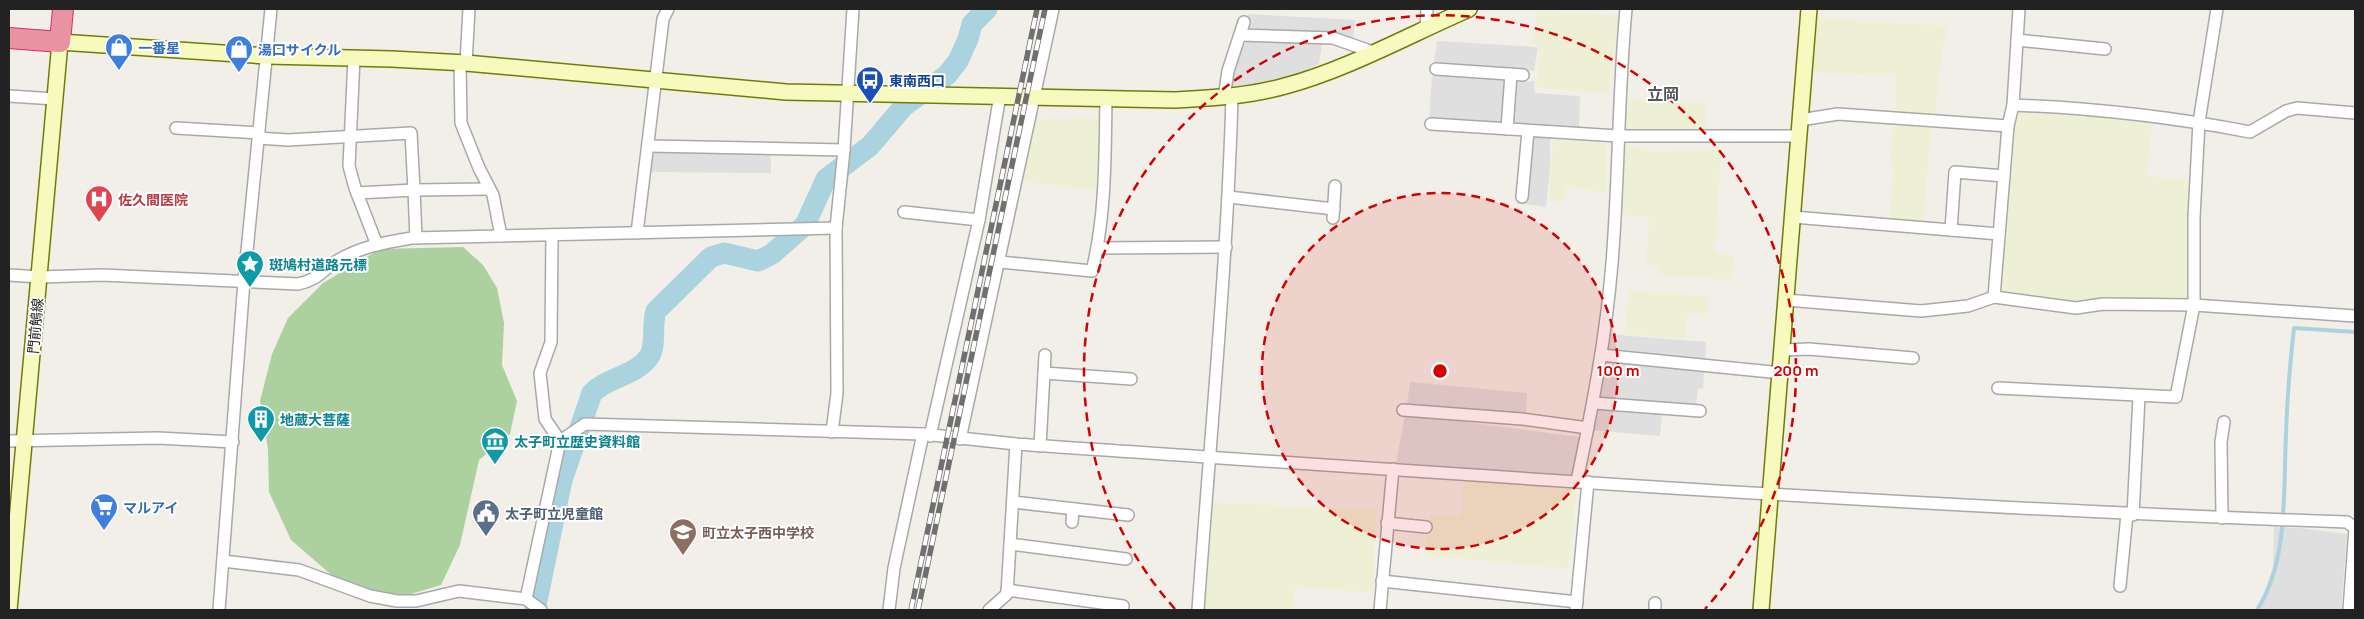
<svg xmlns="http://www.w3.org/2000/svg" width="2364" height="619" viewBox="0 0 2364 619" font-family="Manrope,'Noto Sans JP',sans-serif">
<style>
.residential{fill:#e0dfdf}
.farmland{fill:#eef0d5}
.forest{fill:#add19e}
.lines{fill:none;stroke-linecap:round;stroke-linejoin:round}
.stream{stroke:#aad3df;stroke-width:4}
.river{stroke:#aad3df;stroke-width:21}
.street-casing{stroke:#a9a9a9;stroke-width:14}
.secondary-casing{stroke:#707d05;stroke-width:18}
.highway-casing{stroke:#dc2a67;stroke-width:22}
.street{stroke:#fff;stroke-width:11}
.secondary{stroke:#f7fabf;stroke-width:15}
.highway{stroke:#e892a2;stroke-width:20}
.rail-casing{stroke:#707070;stroke-width:5.5}
.rail{stroke:#fff;stroke-width:4;stroke-dasharray:11;stroke-linecap:butt}
.ring{fill:none;stroke:#d40000;stroke-width:2.5;stroke-dasharray:9 6}
.labels{text-anchor:middle;dominant-baseline:central;stroke-width:4;stroke-linejoin:round;paint-order:stroke}
.shop-label{font-size:14px;font-weight:bold;fill:#366cbe;stroke:#fff;text-anchor:start}
.transit-label{font-size:14px;font-weight:bold;fill:#164399;stroke:#fff;text-anchor:start}
.health-label{font-size:14px;font-weight:bold;fill:#be3a42;stroke:#fff;text-anchor:start}
.culture-label{font-size:14px;font-weight:bold;fill:#0d838f;stroke:#fff;text-anchor:start}
.street-label{font-size:14px;fill:#222;stroke:#fff}
.service-label{font-size:14px;font-weight:bold;fill:#4e5e75;stroke:#fff;text-anchor:start}
.education-label{font-size:14px;font-weight:bold;fill:#785e54;stroke:#fff;text-anchor:start}
.quarter-label{font-size:16px;font-weight:bold;fill:#555;stroke:#fff}
.centre{fill:#d40000;stroke:#fff;stroke-width:2.5}
.ring-label{font-size:15px;text-anchor:middle;font-weight:bold;fill:#d40000;stroke:#fff;stroke-width:4;stroke-linejoin:round;paint-order:stroke}
</style>
<rect width="100%" height="100%" fill="#f2efe9"/>
<!-- residential -->
<g class="residential">
<path d="M 1248,14 L 1355,20 L 1353,43 L 1246,31 Z"/>
<path d="M 1437,41 L 1538,47 L 1534,71 L 1441,67 L 1434,62 Z"/>
<path d="M 1246,42 L 1322,43 L 1319,64 L 1300,73 L 1230,91 L 1235,60 Z"/>
<path d="M 1432,76 L 1498,79 L 1504,81 L 1501,124 L 1429,120 Z"/>
<path d="M 1534,81 L 1535,93 L 1580,96 L 1579,129 L 1519,125 L 1513,121 L 1515,83 Z"/>
<path d="M 1530,136 L 1550,137 L 1550,168 L 1546,207 L 1525,204 Z"/>
<path d="M 649,149 L 771,153 L 771,173 L 647,172 Z"/>
<path d="M 1605,334 L 1706,342 L 1705,363 L 1604,352 Z"/>
<path d="M 1603,361 L 1704,372 L 1703,388 L 1698,389 L 1696,406 L 1598,399 L 1602,382 Z"/>
<path d="M 1410,382 L 1527,393 L 1526,413 L 1407,405 Z"/>
<path d="M 1597,408 L 1662,413 L 1660,436 L 1592,430 Z"/>
<path d="M 1405,414 L 1579,437 L 1575,474 L 1571,476 L 1396,465 Z"/>
<path d="M 2274,527 L 2299,528 L 2347,534 L 2341,610 L 2258,610 L 2273,567 Z"/>
</g>
<!-- farmland -->
<g class="farmland">
<path d="M 1537,11 L 1619,16 L 1608,93 L 1536,88 L 1540,46 L 1533,44 Z"/>
<path d="M 1817,18 L 1947,26 L 1938,79 L 1936,116 L 1896,114 L 1896,75 L 1816,73 L 1813,69 Z"/>
<path d="M 1617,98 L 1707,103 L 1704,140 L 1614,132 Z"/>
<path d="M 2019,111 L 2152,122 L 2147,176 L 2190,180 L 2187,242 L 2189,302 L 2072,308 L 1996,294 L 2013,116 Z"/>
<path d="M 1100,118 L 1097,190 L 1026,182 L 1022,178 L 1034,119 Z"/>
<path d="M 1893,125 L 1931,128 L 1923,225 L 1889,223 L 1894,166 L 1890,166 Z"/>
<path d="M 1553,138 L 1600,139 L 1606,143 L 1607,194 L 1567,186 L 1563,203 L 1549,200 Z"/>
<path d="M 1618,143 L 1650,151 L 1721,150 L 1715,253 L 1734,255 L 1731,280 L 1659,275 L 1660,267 L 1646,265 L 1649,217 L 1619,215 Z"/>
<path d="M 1630,291 L 1708,296 L 1708,315 L 1688,313 L 1685,339 L 1624,334 Z"/>
<path d="M 1464,478 L 1573,485 L 1577,488 L 1568,569 L 1424,555 L 1429,514 L 1461,517 Z"/>
<path d="M 1209,502 L 1376,510 L 1373,593 L 1295,587 L 1292,610 L 1202,610 Z"/>
</g>
<!-- forest -->
<path class="forest" d="M 463,247 L 483,265 L 497,288 L 504,323 L 502,365 L 517,401 L 510,434 L 479,460 L 460,545 L 441,585 L 401,597 L 373,590 L 335,578 L 291,540 L 269,492 L 268,449 L 260,401 L 272,354 L 288,318 L 323,283 L 380,249 Z"/>
<g class="lines">
<!-- stream -->
<path class="stream" d="M 2257,610 C 2289,561 2283,491 2286,435 C 2287,399 2290,364 2294,328 L 2355,332"/>
<!-- river -->
<path class="river" d="M 535,610 L 562,480 L 592,393 C 608,377 635,376 649,357 C 657,345 651,325 656,311 L 711,257 L 724,253 L 758,261 L 772,254 L 805,225 L 826,179 L 870,146 L 904,106 L 947,75 L 958,61 L 968,39 L 972,24 L 987,9"/>
<!-- street casing -->
<g class="street-casing">
<g id="street">
<path d="M 1426,28 L 1427,9"/>
<path d="M 1240,35 L 1333,38 L 1373,52"/>
<path d="M 2017,40 L 2105,49"/>
<path d="M 354,58 L 349,166 L 355,188 L 377,245"/>
<path d="M 460,63 L 461,123 L 479,168 L 493,195 L 501,236"/>
<path d="M 466,63 L 469,9"/>
<path d="M 1436,69 L 1523,75"/>
<path d="M 9,96 L 55,99"/>
<path d="M 1224,98 L 1228,71 L 1244,22"/>
<path d="M 2013,105 C 2092,108 2172,117 2250,132 L 2286,111 L 2297,108 L 2355,113"/>
<path d="M 1800,120 L 1838,114 L 2008,126"/>
<path d="M 1431,124 L 1618,136 L 1799,136"/>
<path d="M 176,128 L 259,133"/>
<path d="M 1507,129 L 1511,74"/>
<path d="M 258,138 L 288,140 L 411,133 L 414,190 L 489,189"/>
<path d="M 649,146 L 844,150"/>
<path d="M 357,193 L 414,190 L 416,238"/>
<path d="M 1229,197 L 1334,209"/>
<path d="M 1522,197 L 1528,131"/>
<path d="M 904,212 L 979,220"/>
<path d="M 1793,217 L 1999,234"/>
<path d="M 1333,218 L 1335,186"/>
<path d="M 1951,230 L 1955,172 L 2004,176"/>
<path d="M 637,233 L 663,19 L 668,9"/>
<path d="M 552,235 L 551,342 L 540,373 L 545,419 L 560,441"/>
<path d="M 1098,248 L 1226,247"/>
<path d="M 1000,262 L 1092,271 C 1106,215 1105,155 1106,98"/>
<path d="M 9,275 L 40,277 L 102,275 L 298,284 C 318,280 321,271 337,261 C 359,247 387,242 412,238 L 836,228"/>
<path d="M 1994,297 L 2008,126 L 2013,105 L 2019,9"/>
<path d="M 1786,300 L 1921,311 L 1968,306 L 1994,297 L 2076,308 L 2103,304 L 2194,305 L 2355,316"/>
<path d="M 1783,350 L 1809,349 L 1913,358"/>
<path d="M 1601,355 L 1781,373"/>
<path d="M 1044,373 L 1131,379"/>
<path d="M 1998,388 L 2176,397 L 2194,305 L 2194,217 L 2199,122 L 2217,9"/>
<path d="M 1594,403 L 1700,411"/>
<path d="M 1403,410 L 1522,419 L 1588,428"/>
<path d="M 832,432 L 837,393 L 836,228 L 844,150 L 853,9"/>
<path d="M 930,436 L 979,220 L 1000,95"/>
<path d="M 960,439 L 1053,9"/>
<path d="M 9,441 L 158,438 L 233,442"/>
<path d="M 1040,446 L 1045,355"/>
<path d="M 1577,481 C 1592,409 1606,337 1612,263 C 1619,179 1618,94 1626,9"/>
<path d="M 1013,502 L 1128,515"/>
<path d="M 2133,515 L 2139,397"/>
<path d="M 2222,518 L 2221,442 L 2224,422"/>
<path d="M 1072,522 L 1073,509"/>
<path d="M 1387,523 L 1426,527"/>
<path d="M 1010,544 L 1126,559"/>
<path d="M 223,561 L 299,570 L 370,596 L 397,601 L 416,601 L 459,591 L 526,599 L 541,610"/>
<path d="M 1382,581 L 1577,602"/>
<path d="M 2120,586 L 2127,514"/>
<path d="M 1007,590 L 1123,606"/>
<path d="M 526,599 L 560,441 L 585,424 L 923,434 L 1016,444 C 1460,474 1903,507 2347,522 L 2355,528"/>
<path d="M 1576,609 L 1588,482"/>
<path d="M 219,610 L 244,281 L 271,9"/>
<path d="M 889,610 L 894,568 L 923,434"/>
<path d="M 989,610 L 1007,594 L 1016,444"/>
<path d="M 1198,610 C 1210,439 1227,268 1232,97"/>
<path d="M 1380,610 L 1393,469"/>
<path d="M 1655,610 L 1655,603"/>
<path d="M 2349,610 L 2355,528"/>
</g>
</g>
<!-- secondary casing -->
<g class="secondary-casing">
<g id="secondary">
<path d="M 9,610 L 60,42 L 267,56 L 392,59 L 466,63 L 786,92 L 1175,100 C 1213,98 1249,96 1285,86 C 1346,70 1411,34 1469,9"/>
<path d="M 1761,610 L 1809,9"/>
</g>
</g>
<!-- highway casing -->
<g class="highway-casing">
<path id="highway" d="M 9,38 L 60,42 L 63,9"/>
</g>
<!-- street -->
<use href="#street" class="street"/>
<!-- secondary -->
<use href="#secondary" class="secondary"/>
<!-- highway -->
<use href="#highway" class="highway"/>
<!-- rail casing -->
<g class="rail-casing">
<g id="rail">
<path d="M 911,610 L 1037,9"/>
<path d="M 918,610 L 1045,9"/>
</g>
</g>
<!-- rail -->
<use href="#rail" class="rail"/>
</g>
<!-- distance rings -->
<circle cx="1440" cy="371" r="178" fill="#d40000" fill-opacity=".12"/>
<g class="ring">
<circle cx="1440" cy="371" r="178"/>
<path d="M1175 609A356 356 0 1 1 1705 609"/>
</g>
<!-- icons -->
<defs>
<g id="shop-pin" transform="scale(1.4375)"><path d="M0 17L-7.5 6A9.5 9.5 0 1 1 7.5 6Z" fill="#3f7fe0" stroke="#fff"/><path d="M-5-2.5h2.3a2.7 3.5 0 0 1 5.4 0H5L5.5 6h-11ZM-1.5-2.5h3a1.5 2.3 0 0 0-3 0Z" fill="#fff"/></g>
<g id="bus-pin" transform="scale(1.4375)"><path d="M0 17L-7.5 6A9.5 9.5 0 1 1 7.5 6Z" fill="#1a4fb4" stroke="#fff"/><path d="M-5-6H5V4H4V6H2V4H-2V6H-4V4H-5ZM-3.5-4V0h7V-4ZM-3.5 1.2v1.5H-2V1.2ZM2 1.2v1.5H3.5V1.2Z" fill="#fff"/></g>
<g id="hospital-pin" transform="scale(1.4375)"><path d="M0 17L-7.5 6A9.5 9.5 0 1 1 7.5 6Z" fill="#e0444e" stroke="#fff"/><path d="M-5-5h3v3.5h4V-5h3V5h-3V1.5h-4V5h-3Z" fill="#fff"/></g>
<g id="sight-pin" transform="scale(1.4375)"><path d="M0 17L-7.5 6A9.5 9.5 0 1 1 7.5 6Z" fill="#0f9aa8" stroke="#fff"/><path d="M0-6L1.8-2.2L6-1.7L2.9 1.2L3.7 5.4L0 3.3L-3.7 5.4L-2.9 1.2L-6-1.7L-1.8-2.2Z" fill="#fff"/></g>
<g id="building-pin" transform="scale(1.4375)"><path d="M0 17L-7.5 6A9.5 9.5 0 1 1 7.5 6Z" fill="#0f9aa8" stroke="#fff"/><path d="M-4-6H4V6H1V3H-1V6H-4ZM-2.5-4.3h1.7v1.8h-1.7ZM.8-4.3h1.7v1.8H.8ZM-2.5-1h1.7V.8h-1.7ZM.8-1h1.7V.8H.8Z" fill="#fff"/></g>
<g id="museum-pin" transform="scale(1.4375)"><path d="M0 17L-7.5 6A9.5 9.5 0 1 1 7.5 6Z" fill="#0f9aa8" stroke="#fff"/><path d="M0-6L6-3V-2H-6V-3ZM-5-1h2V3h-2ZM-1-1h2V3h-2ZM3-1h2V3H3ZM-6 4H6V6H-6Z" fill="#fff"/></g>
<g id="supermarket-pin" transform="scale(1.4375)"><path d="M0 17L-7.5 6A9.5 9.5 0 1 1 7.5 6Z" fill="#3f7fe0" stroke="#fff"/><path d="M-6-5.5h2.5l.6 2H6L4.5 2H-2.5L-4.4-4H-6ZM-1.5 3.2a1.3 1.3 0 1 0 .1 0ZM3 3.2a1.3 1.3 0 1 0 .1 0Z" fill="#fff"/></g>
<g id="civic-pin" transform="scale(1.4375)"><path d="M0 17L-7.5 6A9.5 9.5 0 1 1 7.5 6Z" fill="#5c6f8a" stroke="#fff"/><path d="M-.6-6.5H3V-4.5H.6V-3L4-1V1h2V6H-6V1h2V-1L-.6-3ZM-1.2 2.5V6h2.4V2.5Z" fill="#fff"/></g>
<g id="school-pin" transform="scale(1.4375)"><path d="M0 17L-7.5 6A9.5 9.5 0 1 1 7.5 6Z" fill="#8d6e63" stroke="#fff"/><path d="M0-5L7-2L0 1L-7-2ZM-4 1L0 2.5L4 1V4Q0 6-4 4Z" fill="#fff"/></g>
</defs>
<g fill-rule="evenodd">
<use href="#shop-pin" x="119" y="47"/>
<use href="#shop-pin" x="239" y="49"/>
<use href="#bus-pin" x="870" y="80"/>
<use href="#hospital-pin" x="99" y="199"/>
<use href="#sight-pin" x="250" y="264"/>
<use href="#building-pin" x="261" y="419"/>
<use href="#museum-pin" x="495" y="441"/>
<use href="#supermarket-pin" x="104" y="507"/>
<use href="#civic-pin" x="486" y="513"/>
<use href="#school-pin" x="683" y="532"/>
</g>
<g class="labels">
<!-- shop labels -->
<g class="shop-label">
<text x="138" y="47">一番星</text>
<text x="258" y="49">湯口サイクル</text>
<text x="123" y="507">マルアイ</text>
</g>
<!-- transit labels -->
<g class="transit-label">
<text x="889" y="80">東南西口</text>
</g>
<!-- health labels -->
<g class="health-label">
<text x="118" y="199">佐久間医院</text>
</g>
<!-- culture labels -->
<g class="culture-label">
<text x="269" y="264">斑鳩村道路元標</text>
<text x="280" y="419">地蔵大菩薩</text>
<text x="514" y="441">太子町立歴史資料館</text>
</g>
<!-- street labels -->
<g class="street-label">
<text transform="translate(35 326) rotate(-85)">門前鵤線</text>
</g>
<!-- service labels -->
<g class="service-label">
<text x="505" y="513">太子町立児童館</text>
</g>
<!-- education labels -->
<g class="education-label">
<text x="702" y="532">町立太子西中学校</text>
</g>
<!-- quarter labels -->
<g class="quarter-label">
<text x="1663" y="94">立岡</text>
</g>
</g>
<circle cx="1440" cy="371" r="8" class="centre"/>
<g class="ring-label">
<text x="1618" y="376">100 m</text>
<text x="1796" y="376">200 m</text>
</g>
<!-- border -->
<rect width="2364" height="619" fill="none" stroke="#222222" stroke-width="20"/>
</svg>
